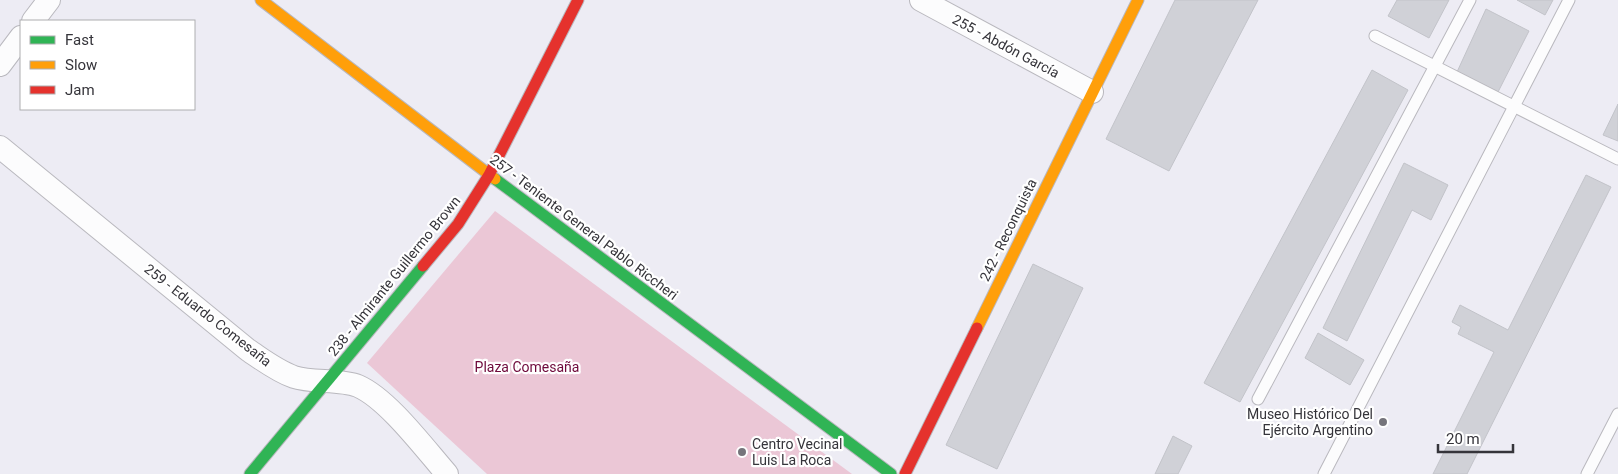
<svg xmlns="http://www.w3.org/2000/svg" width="1618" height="474" viewBox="0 0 1618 474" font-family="Roboto,sans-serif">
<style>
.green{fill:#ebc7d6}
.building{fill:#d0d1d7;stroke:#c2c3c9}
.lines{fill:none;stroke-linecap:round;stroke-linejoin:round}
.lane-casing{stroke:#b9b8be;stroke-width:13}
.street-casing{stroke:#b9b8be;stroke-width:24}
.fast-casing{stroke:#b9b8be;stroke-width:13}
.slow-casing{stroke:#b9b8be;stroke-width:13}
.jam-casing{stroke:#b9b8be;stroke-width:13}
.lane{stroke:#fcfcfd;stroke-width:11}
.street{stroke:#fcfcfd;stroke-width:22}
.fast{stroke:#30b455;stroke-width:11}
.slow{stroke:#ff9f0a;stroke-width:11}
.jam{stroke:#e5322d;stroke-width:11}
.poi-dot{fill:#75747b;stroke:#fff;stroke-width:2}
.labels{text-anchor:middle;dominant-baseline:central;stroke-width:4.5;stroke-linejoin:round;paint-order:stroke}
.street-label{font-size:14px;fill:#35343a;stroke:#fff}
.park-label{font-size:14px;fill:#6e093b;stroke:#fff}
.poi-label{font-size:14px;fill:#35343a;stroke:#fff;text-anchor:end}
</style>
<rect width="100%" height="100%" fill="#edecf4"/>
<!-- green -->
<path class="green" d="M 495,211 L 852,474 L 487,474 L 367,363 Z"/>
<!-- building -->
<g class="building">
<path d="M 1175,0 L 1258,0 L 1169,171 L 1106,139 Z"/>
<path d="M 1397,0 L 1449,0 L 1429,38 L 1388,16 Z"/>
<path d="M 1517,0 L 1553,0 L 1545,15 Z"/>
<path d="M 1486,9 L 1529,31 L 1498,92 L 1457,72 Z"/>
<path d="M 1372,70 L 1408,90 L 1240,402 L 1204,383 Z"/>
<path d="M 1618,104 L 1618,141 L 1603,135 Z"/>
<path d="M 1404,163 L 1448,185 L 1431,220 L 1412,210 L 1347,341 L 1323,328 Z"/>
<path d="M 1586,175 L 1611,187 L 1467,474 L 1433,474 L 1494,352 L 1458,334 L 1461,327 L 1452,322 L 1460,305 L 1508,330 Z"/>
<path d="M 1033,264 L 1083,288 L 997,469 L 946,445 Z"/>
<path d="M 1318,333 L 1364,360 L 1350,385 L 1305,358 Z"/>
<path d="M 1173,436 L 1192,446 L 1178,474 L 1155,474 Z"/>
</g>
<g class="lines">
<!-- lane casing -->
<g class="lane-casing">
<g id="lane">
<path d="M 1375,36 L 1618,159"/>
<path d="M 1258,399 L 1470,0"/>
<path d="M 1324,474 L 1569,0"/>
<path d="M 1587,474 L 1618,414"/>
</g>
</g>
<!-- street casing -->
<g class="street-casing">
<g id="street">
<path d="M 921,0 L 1092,92"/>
<path d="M 33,21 L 49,0"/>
<path d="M 0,65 L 21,37"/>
<path d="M 0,147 L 248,350 C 263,360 277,371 294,377 C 311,383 341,379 358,386 C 388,399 425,449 447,474"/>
</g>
</g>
<!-- fast casing -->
<g class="fast-casing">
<g id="fast">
<path d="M 495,179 L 891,474"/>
<path d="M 250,474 L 423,266"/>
</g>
</g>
<!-- slow casing -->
<g class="slow-casing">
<g id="slow">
<path d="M 261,0 L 495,179"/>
<path d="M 977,328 L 1138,0"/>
</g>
</g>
<!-- jam casing -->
<g class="jam-casing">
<g id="jam">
<path d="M 423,266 L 458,224 L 489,175 L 578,0"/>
<path d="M 905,474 L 977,328"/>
</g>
</g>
<!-- lane -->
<use href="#lane" class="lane"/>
<!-- street -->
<use href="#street" class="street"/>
<!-- fast -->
<use href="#fast" class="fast"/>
<!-- slow -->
<use href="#slow" class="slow"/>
<!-- jam -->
<use href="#jam" class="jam"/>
</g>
<!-- markers -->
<g class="poi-dot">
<circle cx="1383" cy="422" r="5"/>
<circle cx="742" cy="452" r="5"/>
</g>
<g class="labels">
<!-- street labels -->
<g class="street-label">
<text transform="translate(1006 46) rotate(28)">255 - Abdón García</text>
<text transform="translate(584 227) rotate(37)">257 - Teniente General Pablo Riccheri</text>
<text transform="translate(1008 230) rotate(-64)">242 - Reconquista</text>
<text transform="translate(394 276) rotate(-51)">238 - Almirante Guillermo Brown</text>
<text transform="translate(208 315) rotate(38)">259 - Eduardo Comesaña</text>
</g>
<!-- park labels -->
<g class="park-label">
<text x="527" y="367">Plaza Comesaña</text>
</g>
<!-- poi labels -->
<g class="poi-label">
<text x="1373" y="414">Museo Histórico Del<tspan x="1373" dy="16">Ejército Argentino</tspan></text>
<text x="752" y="444" text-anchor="start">Centro Vecinal<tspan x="752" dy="16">Luis La Roca</tspan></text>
</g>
</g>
<!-- legend -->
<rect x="20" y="20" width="175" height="90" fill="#ffffff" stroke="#aeaeb0"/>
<rect x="30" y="36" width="25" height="8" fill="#30b455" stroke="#aeaeb0"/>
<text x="65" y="45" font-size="15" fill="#35343a">Fast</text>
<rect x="30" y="61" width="25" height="8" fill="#ff9f0a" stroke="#aeaeb0"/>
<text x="65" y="70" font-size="15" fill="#35343a">Slow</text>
<rect x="30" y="86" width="25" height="8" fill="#e5322d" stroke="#aeaeb0"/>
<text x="65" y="95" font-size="15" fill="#35343a">Jam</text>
<!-- scale -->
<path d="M1438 444v8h75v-8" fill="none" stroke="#35343a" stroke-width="2.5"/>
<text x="1446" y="444" font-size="15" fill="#35343a" stroke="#ffffff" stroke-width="4" paint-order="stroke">20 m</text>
</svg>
